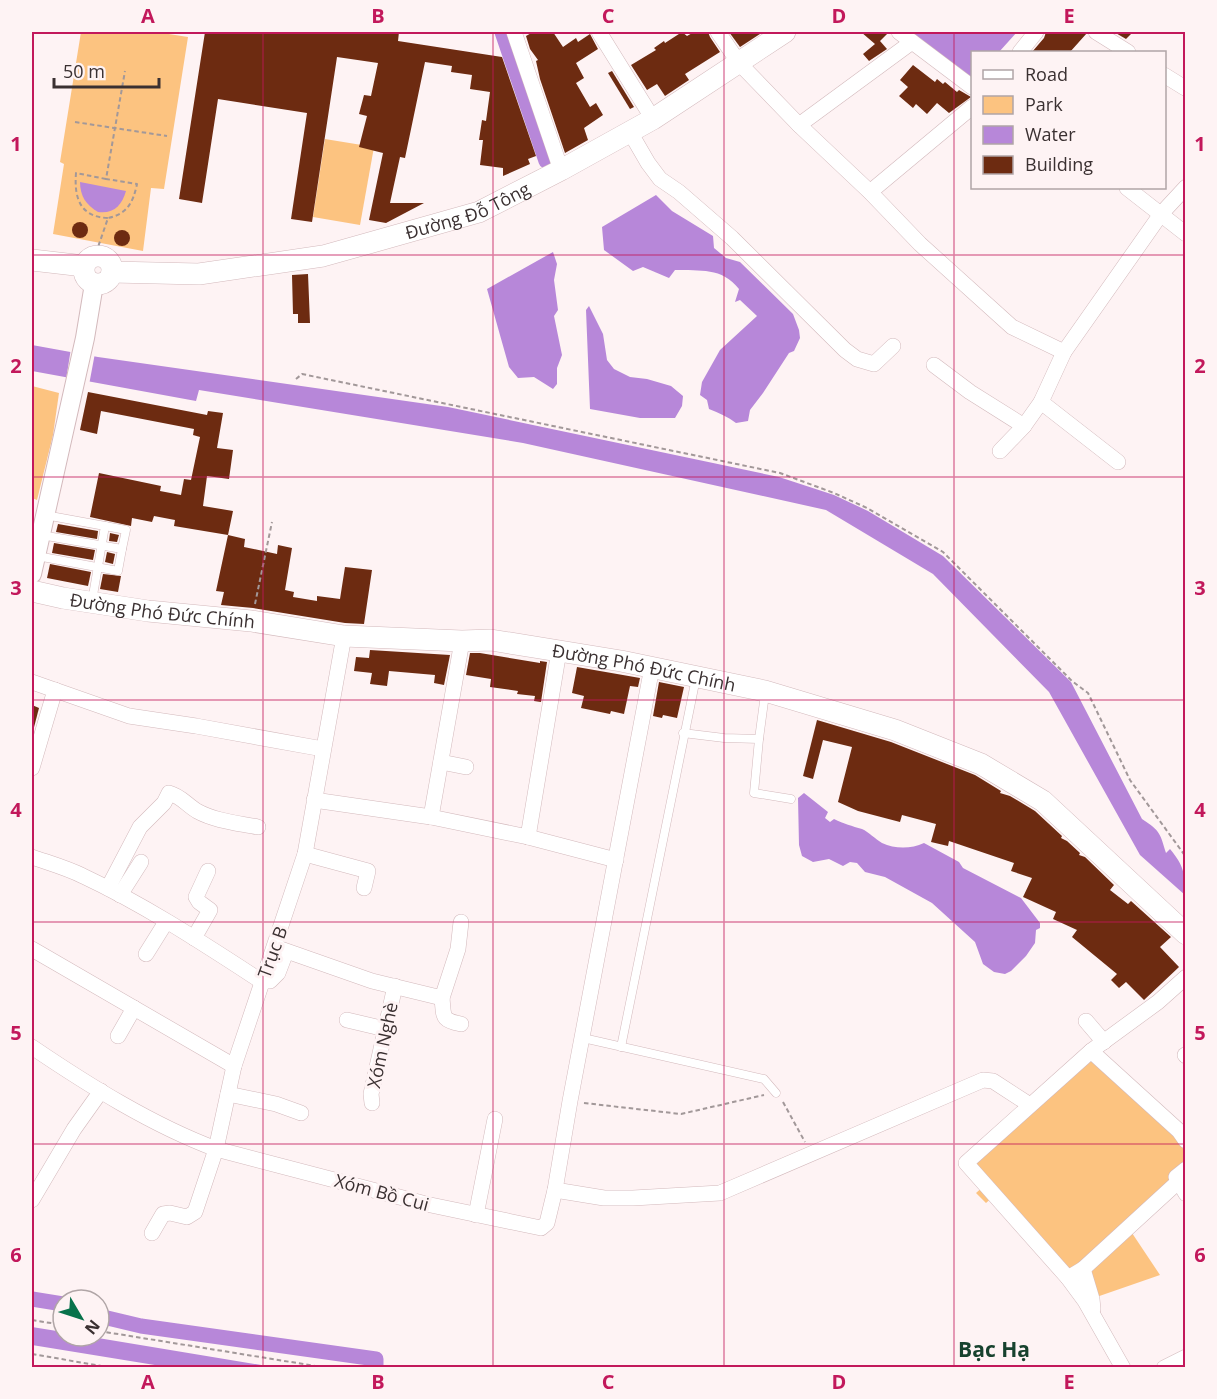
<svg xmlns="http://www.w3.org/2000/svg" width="1217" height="1399" viewBox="0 0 1217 1399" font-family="'Open Sans',sans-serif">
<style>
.green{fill:#fcc380}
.water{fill:#b787d9}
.pier{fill:#fef3f4}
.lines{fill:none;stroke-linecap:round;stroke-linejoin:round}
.canal{stroke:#b787d9;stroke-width:15}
.building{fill:#6d2b11}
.service-casing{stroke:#d3b9bc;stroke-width:9}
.minor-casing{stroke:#d3b9bc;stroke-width:16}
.tertiary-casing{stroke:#d3b9bc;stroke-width:20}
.secondary-casing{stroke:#d3b9bc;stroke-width:22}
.path{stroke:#a29899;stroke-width:2;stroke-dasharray:4.5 3;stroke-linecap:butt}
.service{stroke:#fff;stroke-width:8}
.minor{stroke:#fff;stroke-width:15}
.tertiary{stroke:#fff;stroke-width:18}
.secondary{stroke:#fff;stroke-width:21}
.grid{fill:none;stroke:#c2185b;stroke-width:1.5;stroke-opacity:0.55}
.labels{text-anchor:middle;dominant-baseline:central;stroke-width:6;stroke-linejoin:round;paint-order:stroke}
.street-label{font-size:18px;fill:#3a3031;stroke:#fef3f4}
.quarter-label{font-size:21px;font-weight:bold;fill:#17422e;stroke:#fef3f4}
.neatline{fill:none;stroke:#c2185b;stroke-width:2}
.grid-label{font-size:20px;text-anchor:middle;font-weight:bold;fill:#c2185b}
</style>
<rect width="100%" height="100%" fill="#fef3f4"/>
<!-- green -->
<g class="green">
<path d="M 81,32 L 156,32 L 188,37 L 164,189 L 151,188 L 143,251 L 53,234 L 64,164 L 60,162 Z"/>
<path d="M 325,139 L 374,147 L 360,225 L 313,217 Z"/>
<path d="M 32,386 L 59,393 L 53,435 L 37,500 L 32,498 Z"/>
<path d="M 1091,1051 L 1185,1141 L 1185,1169 L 1128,1227 L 1160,1275 L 1085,1301 L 995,1195 L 986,1203 L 976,1193 L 986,1184 L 966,1163 Z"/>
</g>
<!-- water -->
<g class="water">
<path d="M 910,32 L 1017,32 L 999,52 L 972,52 L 972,78 Z"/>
<path d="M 80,182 L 126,191 C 122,205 114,214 98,212 C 86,205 80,196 80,182 Z"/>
<path d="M 656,195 L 672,211 L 713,236 L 714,248 L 726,258 L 740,262 L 793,314 L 799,330 L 800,338 L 794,351 L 789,353 L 763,393 L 750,410 L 748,421 L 736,423 C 728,417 719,413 709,409 L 707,400 L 700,395 L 702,382 L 720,350 L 757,316 L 740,300 L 735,302 L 739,289 C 722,267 700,271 675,270 L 669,278 L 643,267 L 633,271 L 604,250 L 602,227 Z"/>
<path d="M 553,252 L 557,264 L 554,280 L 558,310 L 554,316 L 562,355 L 557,368 L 557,384 L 553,389 L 534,377 L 518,378 L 509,367 L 487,289 Z"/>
<path d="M 589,306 L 603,334 L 607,360 L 614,369 L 630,377 L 647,379 L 671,386 L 683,396 L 682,406 L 675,418 L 640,418 L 590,409 L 586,310 Z"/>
<path d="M 32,345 L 98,357 L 448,407 L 779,477 L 834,495 L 868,511 L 943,556 L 1071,682 L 1142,819 C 1161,831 1160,834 1166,853 L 1170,849 C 1184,866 1185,873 1185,895 L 1140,855 L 1049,692 L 933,574 L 826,510 L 523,443 L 199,390 L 196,401 L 32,371 Z"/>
<path d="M 804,793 L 828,812 L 825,818 L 830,822 L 834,819 C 844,824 852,826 862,829 C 869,832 875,839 882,843 C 895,849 911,849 924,843 L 959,862 L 963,868 L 1021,898 L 1040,923 L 1040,928 L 1036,930 L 1035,943 L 1026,956 L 1011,971 L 1005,974 L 994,972 L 983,964 L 975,942 L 932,903 L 885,877 L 865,872 L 857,863 L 850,862 L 843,866 L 829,859 L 813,862 L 802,856 L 799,845 L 798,798 Z"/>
<path d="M 32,1327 L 63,1332 L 63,1336 L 86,1336 L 273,1367 L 167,1367 L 32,1345 Z"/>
</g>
<!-- pier -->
<path class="pier" d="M 71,348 L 95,353 L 89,385 L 66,380 Z"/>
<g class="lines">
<!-- canal -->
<g class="canal">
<path d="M 502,32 L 546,161"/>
<path d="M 32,1299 L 63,1304"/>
<path d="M 99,1316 L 141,1326 L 376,1359 L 376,1368"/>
</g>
</g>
<!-- building -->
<g class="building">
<path d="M 205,32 L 399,32 L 398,41 L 502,57 L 536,156 L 528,159 L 530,164 L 503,176 L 503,168 L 480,165 L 483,140 L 479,140 L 482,120 L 486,121 L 490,92 L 470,89 L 472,75 L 451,72 L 452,66 L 425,62 L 405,158 L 400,157 L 390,203 L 424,203 L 386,223 L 369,220 L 383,153 L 359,147 L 367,116 L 359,114 L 364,95 L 371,96 L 378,63 L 337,57 L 312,222 L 291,219 L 307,113 L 218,99 L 202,203 L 179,199 Z"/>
<path d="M 533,32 L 553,32 L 563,47 L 576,38 L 578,42 L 590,34 L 598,49 L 576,63 L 584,78 L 576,83 L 590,107 L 596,103 L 603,115 L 584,128 L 588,140 L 565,153 L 540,79 L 536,61 L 538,60 L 530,49 L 526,36 Z"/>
<path d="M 682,32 L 687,36 L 694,32 L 708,32 L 710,37 L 720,52 L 685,74 L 689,80 L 665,96 L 657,84 L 647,90 L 631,65 L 656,50 L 654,48 L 664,41 L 665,43 Z"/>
<path d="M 729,32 L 763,32 L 740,47 Z"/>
<path d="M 861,32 L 889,32 L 880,41 L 887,49 L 869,61 L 863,54 L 875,44 Z"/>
<path d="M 1046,32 L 1086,32 L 1087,33 L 1070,52 L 1032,52 L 1044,38 Z"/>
<path d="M 1114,32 L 1133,32 L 1126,39 Z"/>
<path d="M 913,65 L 935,82 L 937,79 L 943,84 L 945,82 L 957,92 L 959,90 L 971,97 L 949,113 L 937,103 L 927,114 L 916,104 L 913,108 L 899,96 L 908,87 L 900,80 Z"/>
<path d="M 612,71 L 634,107 L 630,109 L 608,73 Z"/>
<circle cx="80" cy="230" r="8"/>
<circle cx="122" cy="238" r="8"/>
<path d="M 308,274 L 310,323 L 298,323 L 298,314 L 293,314 L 292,275 Z"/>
<path d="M 88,392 L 207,415 L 208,411 L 223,413 L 217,448 L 233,450 L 229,479 L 207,476 L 203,506 L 233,511 L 228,535 L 245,539 L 244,547 L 277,554 L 278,545 L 292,548 L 285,590 L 294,592 L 293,597 L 317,601 L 317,596 L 340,599 L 345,567 L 372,570 L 364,624 L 345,623 L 253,608 L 221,605 L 224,592 L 216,591 L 228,535 L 174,526 L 175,520 L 154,516 L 152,522 L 132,518 L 131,526 L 90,517 L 99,473 L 161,486 L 160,491 L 181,495 L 184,479 L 191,480 L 200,437 L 193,435 L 194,429 L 101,411 L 97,434 L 80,430 Z"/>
<path d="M 58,524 L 98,531 L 97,539 L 56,532 Z"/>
<path d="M 110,533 L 119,535 L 117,542 L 109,541 Z"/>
<path d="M 54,543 L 95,550 L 93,560 L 52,553 Z"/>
<path d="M 107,552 L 115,554 L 113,564 L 105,562 Z"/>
<path d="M 50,564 L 91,572 L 88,586 L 47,578 Z"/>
<path d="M 103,574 L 121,576 L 118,592 L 100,589 Z"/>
<path d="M 370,650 L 450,655 L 444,685 L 434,683 L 435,675 L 389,671 L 387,686 L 370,684 L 372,673 L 354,671 L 356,657 L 369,658 Z"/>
<path d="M 470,653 L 480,653 L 540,663 L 540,661 L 547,662 L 541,702 L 534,701 L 535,696 L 517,694 L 518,691 L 490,687 L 491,679 L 466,675 Z"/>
<path d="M 577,667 L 640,678 L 638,687 L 630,686 L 624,714 L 611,711 L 610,714 L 581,708 L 584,696 L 572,693 Z"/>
<path d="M 659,682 L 684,687 L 677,718 L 663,715 L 662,718 L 653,716 Z"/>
<path d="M 32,705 L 39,708 L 32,735 Z"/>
<path d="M 817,720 L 891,742 L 975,775 L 1001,791 L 1000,793 L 1010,796 L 1035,811 L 1062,836 L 1061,838 L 1067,841 L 1080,853 L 1079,855 L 1085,857 L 1114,885 L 1110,890 L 1128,904 L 1131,901 L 1171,937 L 1160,947 L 1179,967 L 1144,1000 L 1126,982 L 1119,988 L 1111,980 L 1117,974 L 1072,937 L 1077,930 L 1053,919 L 1056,912 L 1023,897 L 1032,878 L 1011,871 L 1014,863 L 949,841 L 948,846 L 931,842 L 936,824 L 902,815 L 900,822 L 858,811 L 838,802 L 852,747 L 823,740 L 813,779 L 803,776 Z"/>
</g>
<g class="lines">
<!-- service casing -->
<g class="service-casing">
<g id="service">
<path d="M 45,515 L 105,526 L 92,601"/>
<path d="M 105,526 L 126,530 L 122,549"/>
<path d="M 37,556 L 118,571 L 122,549 L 41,535"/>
<path d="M 683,733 L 724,738 L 759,739 L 765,694"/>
<path d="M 759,739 L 754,793 L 791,799"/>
<path d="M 583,1038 L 764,1079 L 776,1093"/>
<path d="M 621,1047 L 696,678"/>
</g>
</g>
<!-- minor casing -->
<g class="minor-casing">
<g id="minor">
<path d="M 514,32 L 561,170"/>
<path d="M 599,32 L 653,119"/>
<path d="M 718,32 L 739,63 L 799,125 L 870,192 L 920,244 L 1012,327 L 1064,352"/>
<path d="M 899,32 L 972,87"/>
<path d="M 1096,32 L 1128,52"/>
<path d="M 1020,52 L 1036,32"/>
<path d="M 1164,75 L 1185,88"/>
<path d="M 799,125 L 912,42"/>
<path d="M 630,132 L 648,163 L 660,179 L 679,192 L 732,238 L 845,350 L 857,359 L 874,364 L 893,346"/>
<path d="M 1127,188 L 1186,234"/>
<path d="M 870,192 L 972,107"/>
<path d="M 934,365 L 970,392 L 1024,426"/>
<path d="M 1041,402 L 1118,462"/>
<path d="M 1000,451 L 1024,426 L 1041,402 L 1064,352 L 1161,214 L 1186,187"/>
<path d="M 32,682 L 129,716 L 196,726 L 323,749"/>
<path d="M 441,762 L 466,767"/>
<path d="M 32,768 L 55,690"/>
<path d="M 314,800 L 431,817 L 528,837 L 616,860"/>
<path d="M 431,817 L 462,641"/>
<path d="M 528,837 L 559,651"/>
<path d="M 305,854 L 368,871 L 364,888"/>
<path d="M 32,857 C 49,863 67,868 83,876 C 145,905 204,944 261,981 L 270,981 L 278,973 L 286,952"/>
<path d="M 108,888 L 140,827 L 164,803 L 169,793 C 181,796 187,805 197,811 C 215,821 238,823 258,827"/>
<path d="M 120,895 L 141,862"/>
<path d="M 194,938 L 210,910 L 199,902 L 196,897 L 208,871"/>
<path d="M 278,948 L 372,981 L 442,998 L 458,949 L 461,922"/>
<path d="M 32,949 L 234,1066"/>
<path d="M 146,954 L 166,922"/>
<path d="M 442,998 C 444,1017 441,1020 461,1024"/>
<path d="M 347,1020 L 385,1029"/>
<path d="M 1086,1021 L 1104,1042"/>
<path d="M 118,1036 L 134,1008"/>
<path d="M 32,1047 C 88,1085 152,1125 216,1149 L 426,1204 L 541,1228 L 547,1223 L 555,1190 L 570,1101 L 652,667"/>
<path d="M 1091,1051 L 1179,1131 L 1186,1141"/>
<path d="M 1185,1055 L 1186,1056"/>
<path d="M 228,1094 L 276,1104 L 301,1113"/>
<path d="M 372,1103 L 371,1094 L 395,986"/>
<path d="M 1186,1169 L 1176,1177 L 1186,1194"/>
<path d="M 1179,1181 L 1083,1269 L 1068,1278 L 966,1163 L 1091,1051 L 1158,1002 L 1186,977"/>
<path d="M 555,1190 L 604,1198 L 633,1198 L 720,1193 L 983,1080 L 993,1081 L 1030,1105"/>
<path d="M 32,1200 L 74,1129 L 101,1091"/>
<path d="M 476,1215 L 495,1119"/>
<path d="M 152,1233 L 163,1214 L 170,1213 L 187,1217 L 195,1212 L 216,1149 L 234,1066 L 305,854 L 344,636"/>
<path d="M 1083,1269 L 1092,1299 L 1093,1309"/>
<path d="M 1068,1278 L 1085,1301 L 1123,1368"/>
<path d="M 1164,1368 L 1186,1357"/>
</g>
</g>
<!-- tertiary casing -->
<g class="tertiary-casing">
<path id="tertiary" d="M 32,574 L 85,338 L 94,284"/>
</g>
<!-- secondary casing -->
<g class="secondary-casing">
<g id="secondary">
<circle cx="98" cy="270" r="14"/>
<path d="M 32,260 L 84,266"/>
<path id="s1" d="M 112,272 L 199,274 L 323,256 L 479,212 L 561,170 L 653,119 L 785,32"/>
<path id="s2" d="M 32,591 L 63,598 L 148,611 L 251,621 L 344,636 L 462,641 L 491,640 L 621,661 L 765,691 L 895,730 L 981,764 L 1043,801 L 1186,934"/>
</g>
</g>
<!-- path -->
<g class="path">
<path d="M 75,122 L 167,136"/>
<path d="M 106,179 L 76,173 C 74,198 80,217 108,218"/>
<path d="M 96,253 L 108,218 C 127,214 133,203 137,184 L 106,179 L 125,71"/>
<path d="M 296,379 L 302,374 L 780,473 L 834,493 L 867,508 L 943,552 L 1072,681 L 1088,693 L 1130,780 L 1186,857"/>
<path d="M 255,604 L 272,522"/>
<path d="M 783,1102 L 805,1142"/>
<path d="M 584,1103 L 681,1114 L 764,1095"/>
<path d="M 32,1320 L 63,1325"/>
<path d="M 99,1331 L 328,1368"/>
<path d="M 32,1354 L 113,1368"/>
</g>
<!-- service -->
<use href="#service" class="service"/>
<!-- minor -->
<use href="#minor" class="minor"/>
<!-- tertiary -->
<use href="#tertiary" class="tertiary"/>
<!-- secondary -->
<use href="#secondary" class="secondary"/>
</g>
<!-- grid -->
<path class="grid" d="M 263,32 L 263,1368M 493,32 L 493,1368M 724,32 L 724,1368M 954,32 L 954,1368M 32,255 L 1186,255M 32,477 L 1186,477M 32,700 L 1186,700M 32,922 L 1186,922M 32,1144 L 1186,1144"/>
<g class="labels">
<!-- street labels -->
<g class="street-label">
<text stroke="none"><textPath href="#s1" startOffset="364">Đường Đỗ Tông</textPath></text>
<text stroke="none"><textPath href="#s2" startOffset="132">Đường Phó Đức Chính</textPath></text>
<text stroke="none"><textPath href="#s2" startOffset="618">Đường Phó Đức Chính</textPath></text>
<text transform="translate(272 952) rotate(-70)">Trục B</text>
<text transform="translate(382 1045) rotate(-78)">Xóm Nghè</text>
<text transform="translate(382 1192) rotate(15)">Xóm Bồ Cui</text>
</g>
<!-- quarter labels -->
<g class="quarter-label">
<text x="994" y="1349">Bạc Hạ</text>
</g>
</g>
<!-- border -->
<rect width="1217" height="1399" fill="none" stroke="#fef3f4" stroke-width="66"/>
<!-- legend -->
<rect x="971" y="51" width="195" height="138" fill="#fef3f4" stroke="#b0a5a6" stroke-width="1.5"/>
<rect x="983" y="70" width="30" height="9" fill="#ffffff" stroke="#b0a5a6" stroke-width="1.5"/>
<text x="1025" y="81" font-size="18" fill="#3a3031">Road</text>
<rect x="983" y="96" width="30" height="18" fill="#fcc380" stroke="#b0a5a6" stroke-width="1.5"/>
<text x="1025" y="111" font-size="18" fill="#3a3031">Park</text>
<rect x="983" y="126" width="30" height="18" fill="#b787d9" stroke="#b0a5a6" stroke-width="1.5"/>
<text x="1025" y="141" font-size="18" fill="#3a3031">Water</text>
<rect x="983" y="156" width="30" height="18" fill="#6d2b11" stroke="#b0a5a6" stroke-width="1.5"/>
<text x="1025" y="171" font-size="18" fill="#3a3031">Building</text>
<!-- north arrow -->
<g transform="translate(81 1318) rotate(129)"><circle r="28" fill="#fef3f4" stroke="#b0a5a6" stroke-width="1.5"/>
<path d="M0-4.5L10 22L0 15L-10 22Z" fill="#08724b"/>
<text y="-9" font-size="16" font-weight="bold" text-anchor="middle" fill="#3a3031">N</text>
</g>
<!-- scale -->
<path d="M54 78v9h105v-9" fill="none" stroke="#3a3031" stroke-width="3"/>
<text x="63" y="78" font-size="18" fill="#3a3031" stroke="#fef3f4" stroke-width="4.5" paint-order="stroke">50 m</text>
<rect x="33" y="33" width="1151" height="1333" class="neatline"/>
<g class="grid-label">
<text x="148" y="23">A</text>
<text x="378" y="23">B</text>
<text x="608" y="23">C</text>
<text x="839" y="23">D</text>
<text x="1069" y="23">E</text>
<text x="16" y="151">1</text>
<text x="1200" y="151">1</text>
<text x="16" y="373">2</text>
<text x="1200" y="373">2</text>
<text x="16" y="595">3</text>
<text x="1200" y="595">3</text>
<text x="16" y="817">4</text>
<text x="1200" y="817">4</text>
<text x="16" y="1040">5</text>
<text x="1200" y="1040">5</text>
<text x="16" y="1262">6</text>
<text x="1200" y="1262">6</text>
<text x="148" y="1389">A</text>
<text x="378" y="1389">B</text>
<text x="608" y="1389">C</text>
<text x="839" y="1389">D</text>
<text x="1069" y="1389">E</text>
</g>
</svg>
